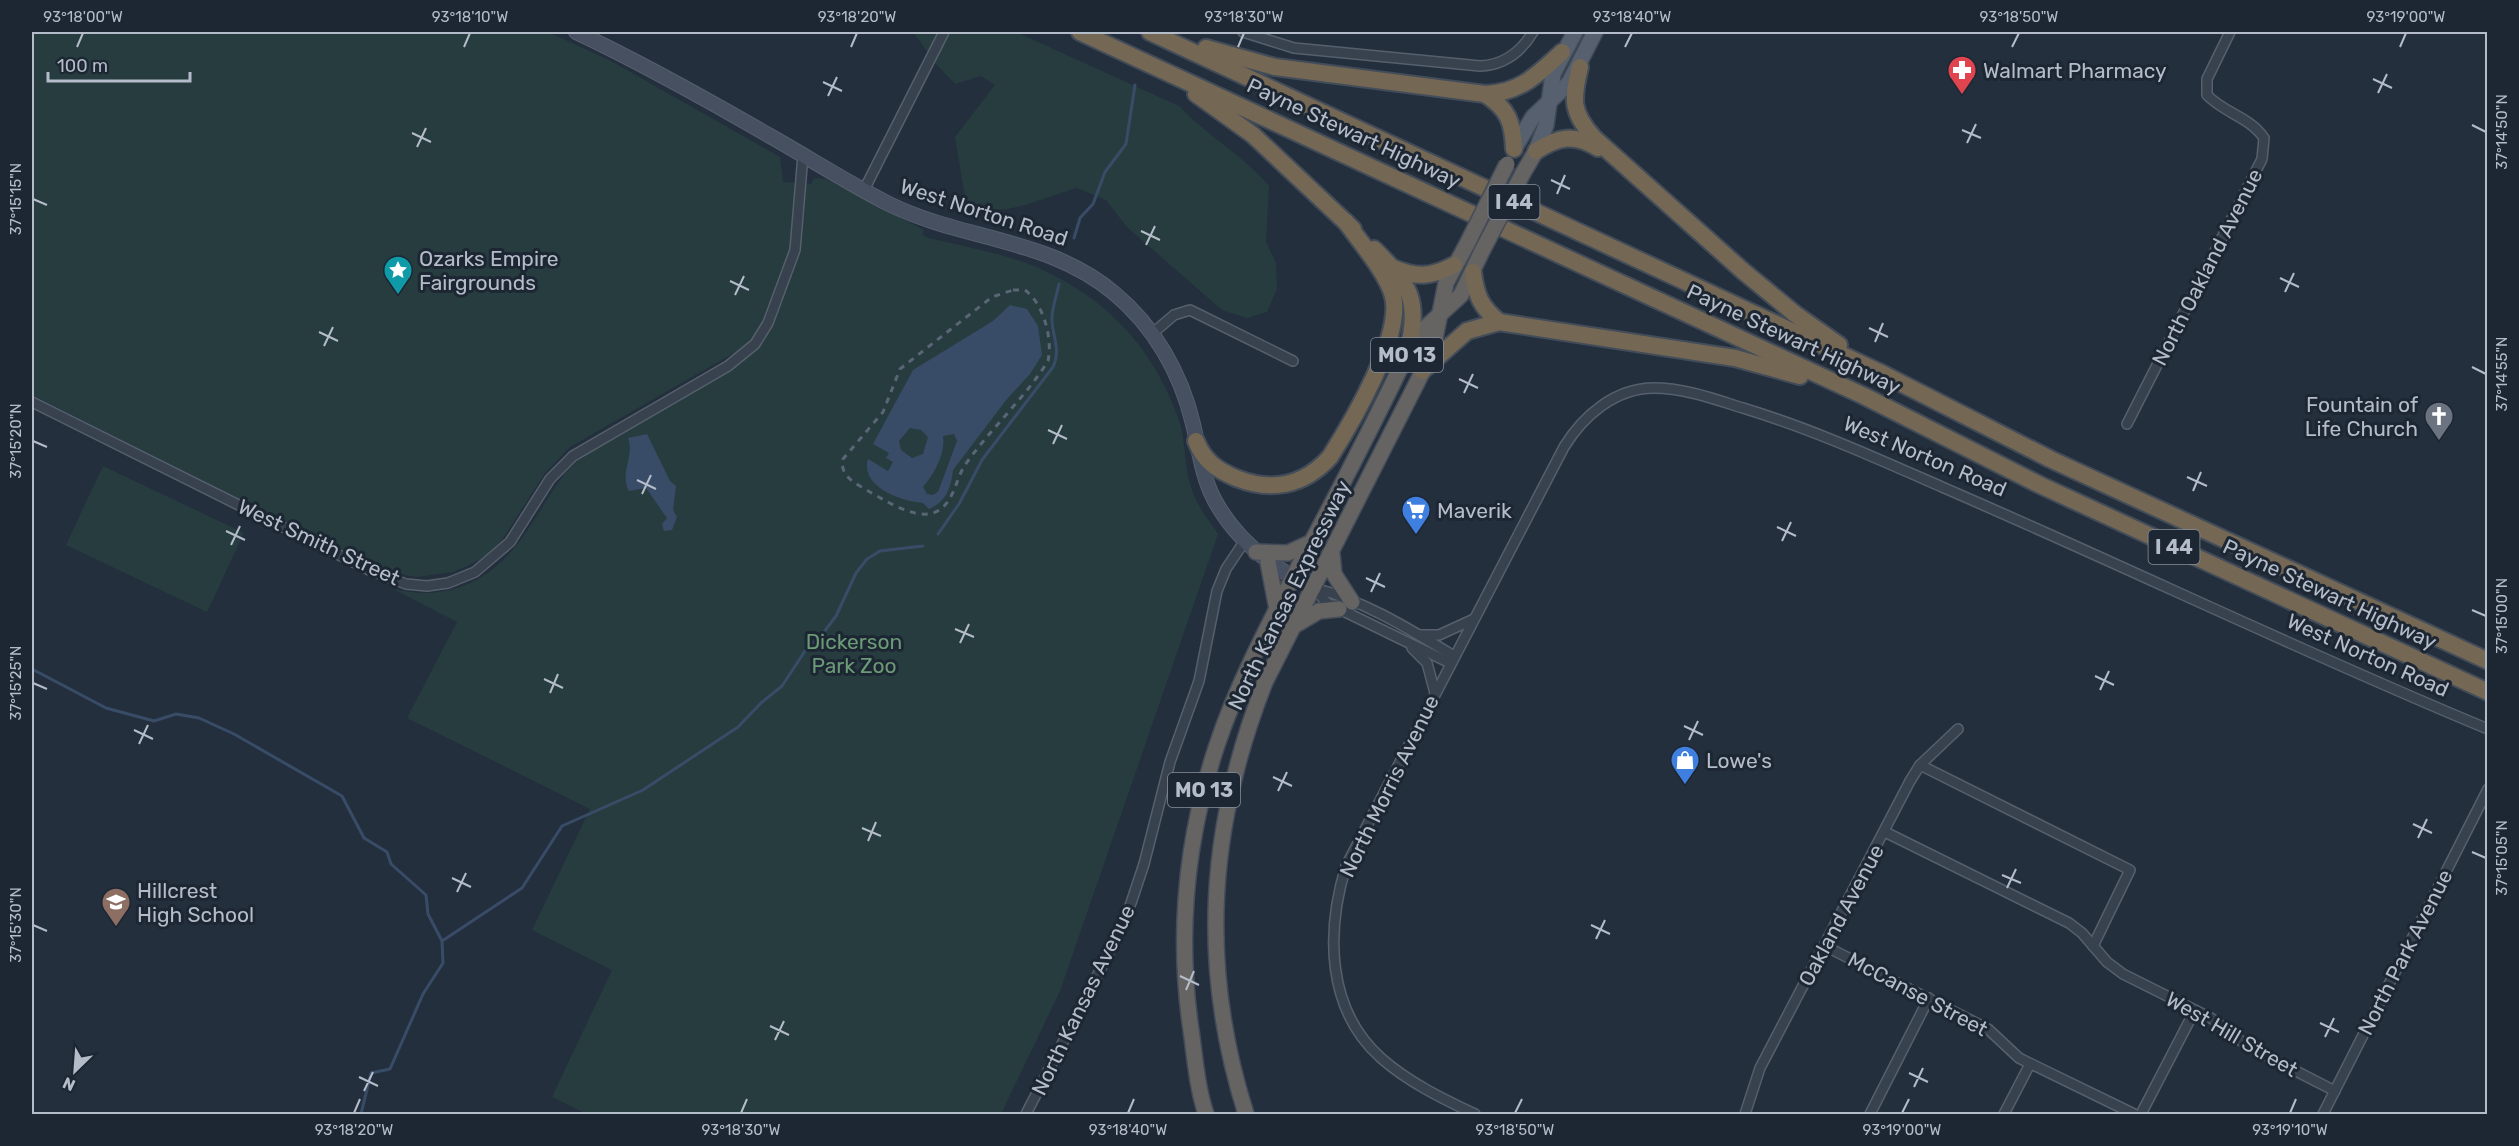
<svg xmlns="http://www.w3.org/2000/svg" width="2519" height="1146" viewBox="0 0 2519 1146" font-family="Rubik,sans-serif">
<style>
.green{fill:#263c3f}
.water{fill:#394c67;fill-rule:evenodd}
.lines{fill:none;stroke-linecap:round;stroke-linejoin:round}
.stream{stroke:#394c67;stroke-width:3}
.minor-casing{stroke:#565f6c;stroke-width:12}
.secondary-casing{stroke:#565f6c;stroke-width:16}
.primary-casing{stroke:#414a57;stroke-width:18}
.trunk-casing{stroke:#434c59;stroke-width:18}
.motorway-casing{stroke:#434c59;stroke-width:20}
.minor{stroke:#38414e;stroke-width:9}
.secondary{stroke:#465061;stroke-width:14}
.primary{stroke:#56606e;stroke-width:15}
.trunk{stroke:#656462;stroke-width:15}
.motorway{stroke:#746855;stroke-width:16}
.rail{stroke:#5a6575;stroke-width:3;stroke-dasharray:6 6;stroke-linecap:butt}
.trunk-bridge-casing{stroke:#434c59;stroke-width:18;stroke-linecap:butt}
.trunk-bridge{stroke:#656462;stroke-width:15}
.ticks{fill:none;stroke:#b4bcc9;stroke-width:2}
.labels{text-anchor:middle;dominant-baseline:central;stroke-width:6;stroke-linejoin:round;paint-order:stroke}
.shield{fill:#1d2633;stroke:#878f9c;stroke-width:1.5}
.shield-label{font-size:20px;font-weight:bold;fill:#b4bcc9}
.poi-label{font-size:21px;fill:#b4bcc9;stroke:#1d2633;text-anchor:start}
.street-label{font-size:21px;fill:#b4bcc9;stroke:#1d2633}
.park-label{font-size:21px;fill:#6b9a76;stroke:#1d2633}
.neatline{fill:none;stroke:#b4bcc9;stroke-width:2}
.ticks-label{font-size:15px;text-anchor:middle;fill:#b4bcc9}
</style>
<rect width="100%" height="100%" fill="#242f3e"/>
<!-- green -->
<g class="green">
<path d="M 32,32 L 548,32 L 611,61 L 780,157 L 783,182 L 811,184 L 814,178 L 826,179 L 924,230 L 922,234 L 926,237 C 963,247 1005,253 1041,269 C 1110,301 1153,348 1179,420 C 1186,442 1184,465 1191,487 C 1196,505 1208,519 1218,534 L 1060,991 L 1001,1114 L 587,1114 L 552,1097 L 612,970 L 532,930 L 590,809 L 407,718 L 457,622 L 393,589 C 455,603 498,577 531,525 C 548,500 559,475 583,456 L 732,368 L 741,349 L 570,447 L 545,473 L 502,540 L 488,555 L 469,565 L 453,572 L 417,577 L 394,573 L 348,554 L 32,395 Z"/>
<path d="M 913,32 L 1016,32 L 1179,106 C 1207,136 1243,155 1269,186 L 1266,242 L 1276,263 L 1277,289 L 1267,312 L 1247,318 L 1222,310 L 1127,227 L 1106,200 L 1077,188 C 1041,198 1001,221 966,203 L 955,137 L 995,85 L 981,76 L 955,84 L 936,64 Z"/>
<path d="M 103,466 L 244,533 L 207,612 L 66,545 Z"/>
</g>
<!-- water -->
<g class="water">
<path d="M 1010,305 L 1027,309 L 1038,326 L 1042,355 L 1030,374 L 1007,399 L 953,470 C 951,488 946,502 929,509 L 923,503 C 901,501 860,487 868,459 L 888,471 L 893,462 L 886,458 L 889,453 L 873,444 L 913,370 L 993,321 ZM 910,428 L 921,430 L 928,437 L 923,454 L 912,458 L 901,450 L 899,441 ZM 954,434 L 957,441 L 938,492 L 933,495 L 927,494 L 923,487 C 934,475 946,452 943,436 Z"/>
<path d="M 647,434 L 670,481 L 676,486 L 673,510 L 677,517 L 672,530 L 664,531 L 662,524 L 667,518 L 646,488 L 629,491 C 619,472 635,457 628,438 Z"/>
</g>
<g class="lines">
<!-- stream -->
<g class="stream">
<path d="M 1074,238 L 1080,218 L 1093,204 L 1105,172 L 1126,144 L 1135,85"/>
<path d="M 938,534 L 959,504 L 982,460 L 1053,367 C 1061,350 1053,338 1052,321 C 1051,310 1057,295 1059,284"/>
<path d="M 32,669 L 106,708 L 154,721 L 176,714 L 199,718 L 234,734 L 342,796 L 364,838 L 387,852 L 391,864 L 426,895 L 428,914 L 442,941"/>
<path d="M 361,1114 L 371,1073 L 390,1069 L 423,994 L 443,963 L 442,941 L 522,888 L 562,826 L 643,790 L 738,727 L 761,703 L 782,686 L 805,651 L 824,632 L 836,616 L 856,573 L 867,559 L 880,551 L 923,546"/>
</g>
<!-- minor casing -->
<g class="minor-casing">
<g id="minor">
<path d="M 1243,32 L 1294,48 L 1480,66 C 1505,65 1521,52 1533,32"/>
<path d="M 864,190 L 944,32"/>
<path d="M 1153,333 L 1174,315 L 1190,310 L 1293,361"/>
<path d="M 32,402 L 369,570 L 406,584 L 427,586 L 448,583 L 475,572 L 510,542 L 550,479 L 573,456 L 728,366 L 755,344 L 768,323 L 795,250 L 803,155"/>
<path d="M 2127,424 L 2262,159 L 2264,138 C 2250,117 2224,113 2207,95 L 2207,79 L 2230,32"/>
<path d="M 1314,588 L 1327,603 L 1450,663"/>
<path d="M 1314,588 C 1363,600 1411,630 1454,656"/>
<path d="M 1421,635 L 1439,635 L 1474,619"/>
<path d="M 1412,648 L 1427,663 L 1435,693"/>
<path d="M 1920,765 L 2130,870 L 2093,946"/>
<path d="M 1885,832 L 2069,923 L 2082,933 L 2107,962 L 2123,974 L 2211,1018 L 2249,1047 L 2335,1091"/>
<path d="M 1825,946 L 1988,1029 L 2019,1058 L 2134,1114"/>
<path d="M 1026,1114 L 1115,941 L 1131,903 L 1144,864 L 1170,762 L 1199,681 L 1217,591 L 1226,569 L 1244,542"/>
<path d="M 1475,1114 C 1443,1099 1408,1082 1381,1058 C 1326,1009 1326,931 1346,866 L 1564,447 C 1583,416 1615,388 1654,388 C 1684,388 1714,399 1743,408 C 1812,429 1876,458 1942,487 C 2125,566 2304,653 2488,729"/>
<path d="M 1745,1114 L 1760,1068 L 1910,781 L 1920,765 L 1958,729"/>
<path d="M 1870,1114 L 1929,998"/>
<path d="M 2004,1114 L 2030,1064"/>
<path d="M 2141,1114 L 2195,1010"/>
<path d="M 2323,1114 L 2488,789"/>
</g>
</g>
<!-- secondary casing -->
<g class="secondary-casing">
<path id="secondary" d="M 576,32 C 642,63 706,99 770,136 C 809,158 848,183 889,204 C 962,240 1049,238 1114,293 C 1154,326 1181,373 1193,424 C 1199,449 1202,476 1214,499 C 1236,541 1272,568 1314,588"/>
</g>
<!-- primary casing -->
<g class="primary-casing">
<g id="primary">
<path d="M 1514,149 L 1533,117 L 1569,83 L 1595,32"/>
<path d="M 1536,151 L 1546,125 L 1553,74 L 1575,32"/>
</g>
</g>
<!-- trunk casing -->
<g class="trunk-casing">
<g id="trunk">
<path d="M 1523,173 L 1536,151"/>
<path d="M 1256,552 L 1288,553 L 1312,542"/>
<path d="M 1332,554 L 1334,574 L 1352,602"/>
<path d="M 1268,562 L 1277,609"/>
<path d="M 1297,624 L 1319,611 L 1339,609"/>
<path d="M 1206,1114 C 1197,1087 1195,1058 1191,1030 C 1177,934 1186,840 1216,748 C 1237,684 1270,622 1301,562 C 1338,493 1374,423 1408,352 L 1424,329 L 1461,295 L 1482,251"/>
<path d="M 1246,1114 C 1199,966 1208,827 1265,682 L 1432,353 L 1446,283 L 1467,244"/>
</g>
</g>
<!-- motorway casing -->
<g class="motorway-casing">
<g id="motorway">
<path d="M 1080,32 L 1864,396 L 2040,485 L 2488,692"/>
<path d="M 1150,32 L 1879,372 L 2050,459 L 2488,661"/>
<path d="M 1206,48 L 1275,67 L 1485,94 C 1520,93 1537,75 1562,52"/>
<path d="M 1580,67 C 1572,100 1571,112 1594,138 L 1743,271 L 1795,314 L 1839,345"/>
<path d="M 1196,94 L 1253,135 L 1353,229"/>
<path d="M 1485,94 C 1508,109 1513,122 1514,149"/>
<path d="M 1536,151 C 1558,137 1574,133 1598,148"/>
<path d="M 1374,249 C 1412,287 1419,299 1408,352"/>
<path d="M 1393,268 C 1417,278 1431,277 1454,265"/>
<path d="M 1473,272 C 1476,296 1481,307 1499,322"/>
<path d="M 1422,371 L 1467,331 L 1499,322 L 1735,358 L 1800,376"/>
<path d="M 1196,441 C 1204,461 1217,470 1236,478 C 1271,492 1304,486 1330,457 C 1352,422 1403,336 1393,296 C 1387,273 1360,242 1346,222"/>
</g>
</g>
<!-- minor -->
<use href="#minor" class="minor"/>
<!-- secondary -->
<use href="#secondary" class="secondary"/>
<!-- primary -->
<use href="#primary" class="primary"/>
<!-- trunk -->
<use href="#trunk" class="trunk"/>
<!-- motorway -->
<use href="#motorway" class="motorway"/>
<!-- rail -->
<path class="rail" d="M 1013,290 L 1025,290 C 1043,303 1053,338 1048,361 C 1025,398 991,428 965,465 C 955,480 954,506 933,513 C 914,519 886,501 870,492 C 857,484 839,477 843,459 L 883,412 L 900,369 L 992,297 Z"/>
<!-- trunk-bridge casing -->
<g class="trunk-bridge-casing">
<g id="trunk-bridge">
<path d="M 1467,244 L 1507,164"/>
<path d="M 1482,251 L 1523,173"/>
</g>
</g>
<!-- trunk-bridge -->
<use href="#trunk-bridge" class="trunk-bridge"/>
</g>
<!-- ticks -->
<path class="ticks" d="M 77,47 L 83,33M 464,47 L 470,33M 851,47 L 857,33M 1238,47 L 1244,33M 1625,47 L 1632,33M 2012,47 L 2019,33M 2400,47 L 2406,33M 2373,79 L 2392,88M 823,82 L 842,91M 2378,93 L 2387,74M 828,96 L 837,77M 2472,125 L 2486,132M 1962,130 L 1981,138M 412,133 L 431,142M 1967,143 L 1976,124M 417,147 L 426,128M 1551,180 L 1570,189M 1557,194 L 1565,175M 33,199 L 47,205M 1141,231 L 1160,240M 1146,245 L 1155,226M 2280,278 L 2299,287M 730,281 L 749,290M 2285,292 L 2294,273M 735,295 L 744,276M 1869,328 L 1888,337M 319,332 L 338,341M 1875,342 L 1883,323M 324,346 L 333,327M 2472,367 L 2486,374M 1459,379 L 1478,388M 1464,393 L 1473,374M 1048,430 L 1067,439M 33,441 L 47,447M 1053,444 L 1062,425M 2187,477 L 2207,486M 637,480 L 656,489M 2193,491 L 2201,472M 642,494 L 651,475M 1777,527 L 1796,536M 226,531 L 245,540M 1782,541 L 1791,522M 231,545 L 240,526M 1366,578 L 1385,587M 1371,592 L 1380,573M 2472,610 L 2486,616M 955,629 L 974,637M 960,643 L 969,624M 2095,676 L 2114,685M 544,679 L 563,688M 33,683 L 47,689M 2100,690 L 2109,671M 550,693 L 558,674M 1684,726 L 1703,735M 134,730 L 153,739M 1689,740 L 1698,721M 139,744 L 148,725M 1273,777 L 1292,786M 1278,791 L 1287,772M 2413,824 L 2432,833M 862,828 L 881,836M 2418,838 L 2427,819M 868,841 L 876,822M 2472,852 L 2486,858M 2002,875 L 2021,883M 452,878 L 471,887M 2007,888 L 2016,869M 457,892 L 466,873M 33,925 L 47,931M 1591,925 L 1610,934M 1596,939 L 1605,920M 1180,976 L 1199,985M 1186,990 L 1194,971M 2320,1023 L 2339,1032M 770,1026 L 789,1035M 2325,1037 L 2334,1018M 775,1040 L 784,1021M 1909,1073 L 1928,1082M 359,1077 L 378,1086M 1914,1087 L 1923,1068M 364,1091 L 373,1072M 354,1113 L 360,1099M 741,1113 L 747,1099M 1128,1113 L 1134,1099M 1515,1113 L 1522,1099M 1902,1113 L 1909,1099M 2290,1113 L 2296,1099"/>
<!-- icons -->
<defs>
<g id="pharmacy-pin" transform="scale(1.5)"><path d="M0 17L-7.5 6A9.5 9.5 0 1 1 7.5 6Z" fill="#e0444e" stroke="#1d2633"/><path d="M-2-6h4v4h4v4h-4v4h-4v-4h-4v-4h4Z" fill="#fff"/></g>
<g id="sight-pin" transform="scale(1.5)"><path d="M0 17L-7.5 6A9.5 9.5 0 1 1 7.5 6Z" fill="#0f9aa8" stroke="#1d2633"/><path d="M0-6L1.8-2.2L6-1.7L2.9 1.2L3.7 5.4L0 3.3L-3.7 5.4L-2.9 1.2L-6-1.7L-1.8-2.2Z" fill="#fff"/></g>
<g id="church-pin" transform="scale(1.5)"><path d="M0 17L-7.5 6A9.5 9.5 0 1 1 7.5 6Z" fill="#6b7280" stroke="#1d2633"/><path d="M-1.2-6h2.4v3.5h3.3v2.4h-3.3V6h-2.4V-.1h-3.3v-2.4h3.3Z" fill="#fff"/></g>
<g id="supermarket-pin" transform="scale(1.5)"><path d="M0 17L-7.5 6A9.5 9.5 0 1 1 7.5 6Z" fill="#3f7fe0" stroke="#1d2633"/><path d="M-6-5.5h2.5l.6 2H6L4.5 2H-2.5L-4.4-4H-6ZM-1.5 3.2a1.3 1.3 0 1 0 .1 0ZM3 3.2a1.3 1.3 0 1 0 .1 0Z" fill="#fff"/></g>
<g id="shop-pin" transform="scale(1.5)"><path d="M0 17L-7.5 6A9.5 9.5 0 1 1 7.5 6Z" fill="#3f7fe0" stroke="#1d2633"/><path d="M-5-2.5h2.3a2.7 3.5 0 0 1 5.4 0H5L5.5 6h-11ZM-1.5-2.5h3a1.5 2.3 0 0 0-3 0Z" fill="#fff"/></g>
<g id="school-pin" transform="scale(1.5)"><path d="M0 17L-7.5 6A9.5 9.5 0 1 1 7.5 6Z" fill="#8d6e63" stroke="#1d2633"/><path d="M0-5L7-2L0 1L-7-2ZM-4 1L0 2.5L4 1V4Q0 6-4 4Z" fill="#fff"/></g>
</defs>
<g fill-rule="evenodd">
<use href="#pharmacy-pin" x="1962" y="70"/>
<use href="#sight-pin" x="398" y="270"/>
<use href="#church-pin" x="2439" y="416"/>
<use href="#supermarket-pin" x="1416" y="510"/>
<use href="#shop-pin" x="1685" y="760"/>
<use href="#school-pin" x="116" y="902"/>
</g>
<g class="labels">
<!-- shield labels -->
<g class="shield">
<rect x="1488.5" y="185" width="51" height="34" rx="4.5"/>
<rect x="1371" y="338" width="72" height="34" rx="4.5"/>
<rect x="2148.5" y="530" width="51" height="34" rx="4.5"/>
<rect x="1168" y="773" width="72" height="34" rx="4.5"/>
</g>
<g class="shield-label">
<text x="1514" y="202">I 44</text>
<text x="1407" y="355">MO 13</text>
<text x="2174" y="547">I 44</text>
<text x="1204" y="790">MO 13</text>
</g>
<!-- poi labels -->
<g class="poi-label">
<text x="1983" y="70">Walmart Pharmacy</text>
<text x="419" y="258">Ozarks Empire<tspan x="419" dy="24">Fairgrounds</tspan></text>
<text x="2418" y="404" text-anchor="end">Fountain of<tspan x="2418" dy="24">Life Church</tspan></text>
<text x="1437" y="510">Maverik</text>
<text x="1706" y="760">Lowe's</text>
<text x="137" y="890">Hillcrest<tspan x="137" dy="24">High School</tspan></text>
</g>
<!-- street labels -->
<g class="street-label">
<text transform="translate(1354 133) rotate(25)">Payne Stewart Highway</text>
<text transform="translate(984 212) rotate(18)">West Norton Road</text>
<text transform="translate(2207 267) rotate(-63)">North Oakland Avenue</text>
<text transform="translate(1794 339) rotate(25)">Payne Stewart Highway</text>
<text transform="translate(1925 456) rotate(23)">West Norton Road</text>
<text transform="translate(319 542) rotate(25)">West Smith Street</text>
<text transform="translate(2330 594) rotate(25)">Payne Stewart Highway</text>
<text transform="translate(1289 595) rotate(-64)">North Kansas Expressway</text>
<text transform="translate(2368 655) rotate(24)">West Norton Road</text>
<text transform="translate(1389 786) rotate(-64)">North Morris Avenue</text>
<text transform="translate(1841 915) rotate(-62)">Oakland Avenue</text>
<text transform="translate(2405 952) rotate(-63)">North Park Avenue</text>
<text transform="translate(1918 994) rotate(28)">McCanse Street</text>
<text transform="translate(1083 1000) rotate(-64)">North Kansas Avenue</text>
<text transform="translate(2232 1034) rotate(30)">West Hill Street</text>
</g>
<!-- park labels -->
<g class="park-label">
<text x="854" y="641">Dickerson<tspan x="854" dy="24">Park Zoo</tspan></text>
</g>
</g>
<!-- border -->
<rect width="2519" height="1146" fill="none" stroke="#1d2633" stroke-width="66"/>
<!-- north arrow -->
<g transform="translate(75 1071) rotate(205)" stroke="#1d2633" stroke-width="4.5" paint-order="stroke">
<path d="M0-4.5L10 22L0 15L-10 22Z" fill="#b4bcc9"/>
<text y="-9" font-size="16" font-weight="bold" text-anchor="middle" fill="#b4bcc9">N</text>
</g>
<!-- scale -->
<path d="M48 72v9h142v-9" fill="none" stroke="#b4bcc9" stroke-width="3"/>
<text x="57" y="72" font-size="18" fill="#b4bcc9" stroke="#1d2633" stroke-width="4.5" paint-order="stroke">100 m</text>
<rect x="33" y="33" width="2453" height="1080" class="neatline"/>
<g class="ticks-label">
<text x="83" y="22">93°18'00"W</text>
<text x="470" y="22">93°18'10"W</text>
<text x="857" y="22">93°18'20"W</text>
<text x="1244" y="22">93°18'30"W</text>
<text x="1632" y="22">93°18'40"W</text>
<text x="2019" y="22">93°18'50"W</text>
<text x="2406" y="22">93°19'00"W</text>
<text transform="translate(2502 132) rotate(-90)" y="5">37°14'50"N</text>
<text transform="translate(16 199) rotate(-90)" y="5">37°15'15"N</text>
<text transform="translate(2502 374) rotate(-90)" y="5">37°14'55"N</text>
<text transform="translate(16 441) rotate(-90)" y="5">37°15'20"N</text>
<text transform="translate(2502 616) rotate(-90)" y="5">37°15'00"N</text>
<text transform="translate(16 683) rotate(-90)" y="5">37°15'25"N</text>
<text transform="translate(2502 858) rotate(-90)" y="5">37°15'05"N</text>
<text transform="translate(16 925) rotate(-90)" y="5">37°15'30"N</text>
<text x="354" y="1135">93°18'20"W</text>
<text x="741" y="1135">93°18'30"W</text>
<text x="1128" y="1135">93°18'40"W</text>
<text x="1515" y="1135">93°18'50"W</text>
<text x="1902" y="1135">93°19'00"W</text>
<text x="2290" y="1135">93°19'10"W</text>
</g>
</svg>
